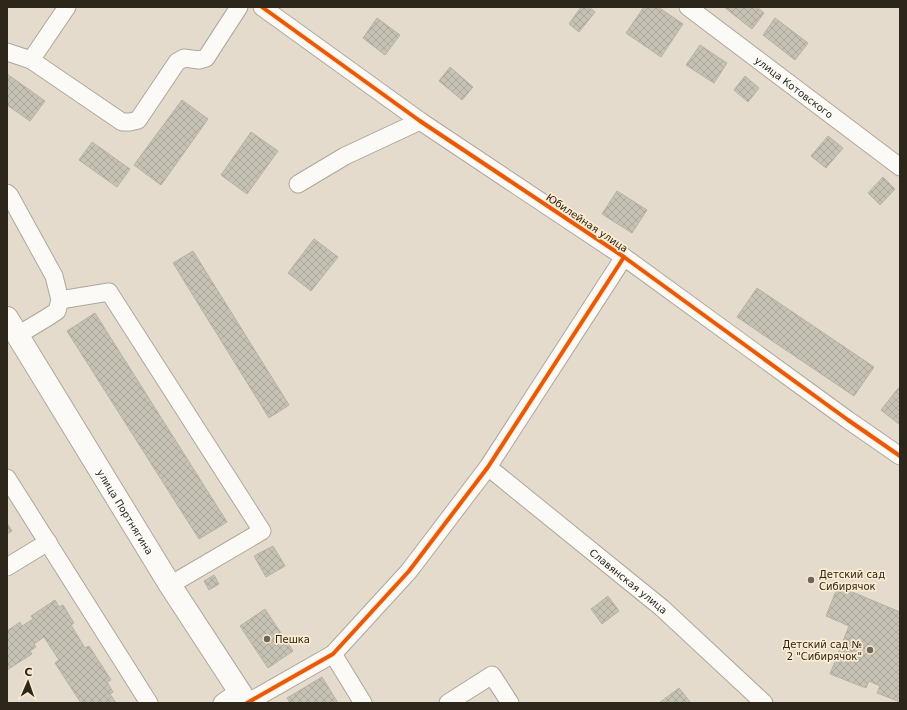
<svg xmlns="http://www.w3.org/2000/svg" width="907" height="710" viewBox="0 0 907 710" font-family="'DejaVu Sans',sans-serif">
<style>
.building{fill:url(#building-cross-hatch);stroke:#b6b2a6}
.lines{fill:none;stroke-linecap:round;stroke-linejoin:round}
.minor-casing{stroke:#aea79b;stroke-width:19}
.major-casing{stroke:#aea79b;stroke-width:24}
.minor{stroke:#fbfaf7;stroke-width:17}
.major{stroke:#fbfaf7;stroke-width:22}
.cycleway-casing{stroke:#fcebce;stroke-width:6}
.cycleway{stroke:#e8590c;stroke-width:4}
.poi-dot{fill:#6c6559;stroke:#fcebce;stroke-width:1.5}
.labels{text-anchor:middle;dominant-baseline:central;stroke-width:3.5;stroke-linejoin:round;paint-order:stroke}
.street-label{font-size:10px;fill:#2c261b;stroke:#fcebce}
.poi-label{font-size:10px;fill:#2c261b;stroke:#fcebce;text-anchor:start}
</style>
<defs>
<pattern id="building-cross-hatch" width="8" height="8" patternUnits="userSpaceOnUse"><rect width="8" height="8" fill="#c5c1b4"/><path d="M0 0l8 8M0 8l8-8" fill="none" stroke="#a9a69a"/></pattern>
</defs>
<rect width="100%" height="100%" fill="#e4dbcc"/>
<!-- building -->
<g class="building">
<path d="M 581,7 L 589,7 L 595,12 L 579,32 L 569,24 Z"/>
<path d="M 644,7 L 658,7 L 683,24 L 661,57 L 626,33 Z"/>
<path d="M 724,7 L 757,7 L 764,13 L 752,29 Z"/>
<path d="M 377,18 L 400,35 L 385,55 L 363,38 Z"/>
<path d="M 775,18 L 808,43 L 795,60 L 763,35 Z"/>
<path d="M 700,45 L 727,63 L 714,83 L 686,65 Z"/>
<path d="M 450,67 L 473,87 L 462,100 L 439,81 Z"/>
<path d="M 7,74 L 45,101 L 30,121 L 7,105 Z"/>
<path d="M 745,76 L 759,88 L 748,102 L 734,90 Z"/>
<path d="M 182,100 L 208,119 L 161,185 L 134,165 Z"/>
<path d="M 251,132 L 278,151 L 247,194 L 221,175 Z"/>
<path d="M 828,136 L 843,148 L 826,168 L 811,156 Z"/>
<path d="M 92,142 L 130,169 L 117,187 L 79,160 Z"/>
<path d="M 883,177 L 895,189 L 880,205 L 868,193 Z"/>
<path d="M 617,191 L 647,210 L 632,233 L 602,214 Z"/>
<path d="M 314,239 L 338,257 L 311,291 L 288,273 Z"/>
<path d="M 193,251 L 289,405 L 269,418 L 173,263 Z"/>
<path d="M 757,288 L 874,367 L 854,396 L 737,317 Z"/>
<path d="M 95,313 L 227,522 L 199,539 L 67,331 Z"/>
<path d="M 900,386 L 900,425 L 881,410 Z"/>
<path d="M 7,523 L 12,531 L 7,534 Z"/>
<path d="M 273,546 L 285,566 L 266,577 L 254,556 Z"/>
<path d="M 214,575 L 219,584 L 209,590 L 204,581 Z"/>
<path d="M 838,586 L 900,612 L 900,702 L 877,693 L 880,686 L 869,681 L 866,688 L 830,674 L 849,626 L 826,616 Z"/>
<path d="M 608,596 L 619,611 L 602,624 L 591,609 Z"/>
<path d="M 55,600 L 59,607 L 63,605 L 74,623 L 71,625 L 85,648 L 89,646 L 111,680 L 107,682 L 113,692 L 110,694 L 116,703 L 85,703 L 84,701 L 81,703 L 55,663 L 59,660 L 44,637 L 34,644 L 36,647 L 30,651 L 32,654 L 7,670 L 7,631 L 20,622 L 22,626 L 33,619 L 31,616 Z"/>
<path d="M 265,609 L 293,651 L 268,668 L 240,626 Z"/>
<path d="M 322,677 L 338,703 L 290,703 L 287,698 Z"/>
<path d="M 679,688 L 691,703 L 659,703 Z"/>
</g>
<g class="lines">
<!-- minor casing -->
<g class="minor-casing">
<g id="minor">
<path d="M 67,7 L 31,60 L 122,122 L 130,122 L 138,120 L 177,62 L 184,58 L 199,60 L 206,58 L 239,7"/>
<path d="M 262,7 L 420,121 L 624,257 L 848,420 L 900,456"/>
<path id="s1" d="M 688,7 L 900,167"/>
<path d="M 7,52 L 31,60"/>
<path d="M 298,184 L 345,156 L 420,121"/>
<path d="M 7,193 L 10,196 L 54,276 L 60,300 L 57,311 L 48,317 L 18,335"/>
<path d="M 60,300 L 109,292 L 262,531 L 170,585"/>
<path id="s2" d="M 488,467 L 662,608 L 764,703"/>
<path d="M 7,478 L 149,703"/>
<path d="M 7,567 L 48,542"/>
<path d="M 333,654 L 363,703"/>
<path d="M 222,703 L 239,691"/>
<path d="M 247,703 L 333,654 L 409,571 L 488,467 L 624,257"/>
<path d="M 448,703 L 492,675 L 510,703"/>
</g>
</g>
<!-- major casing -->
<g class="major-casing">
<g id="major">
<path id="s3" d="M 7,318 L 170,585 L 247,703"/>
</g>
</g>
<!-- minor -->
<use href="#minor" class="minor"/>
<!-- major -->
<use href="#major" class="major"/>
<!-- cycleway casing -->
<g class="cycleway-casing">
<g id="cycleway">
<path d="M 262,7 L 420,121 L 624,257 L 848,420 L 900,456"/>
<path d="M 247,703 L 333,654 L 409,571 L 488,467 L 624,257"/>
</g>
</g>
<!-- cycleway -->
<use href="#cycleway" class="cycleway"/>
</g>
<!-- markers -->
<g class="poi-dot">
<circle cx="811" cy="580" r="4"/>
<circle cx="267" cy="639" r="4"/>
<circle cx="870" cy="650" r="4"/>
</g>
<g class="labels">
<!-- street labels -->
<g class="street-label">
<text stroke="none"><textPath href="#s1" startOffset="133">улица Котовского</textPath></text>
<text transform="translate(587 223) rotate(34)">Юбилейная улица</text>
<text stroke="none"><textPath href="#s3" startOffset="227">улица Портнягина</textPath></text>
<text stroke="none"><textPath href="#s2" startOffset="181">Славянская улица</textPath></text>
</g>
<!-- poi labels -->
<g class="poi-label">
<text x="819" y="574">Детский сад<tspan x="819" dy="12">Сибирячок</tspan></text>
<text x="275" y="639">Пешка</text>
<text x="862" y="644" text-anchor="end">Детский сад №<tspan x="862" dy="12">2 "Сибирячок"</tspan></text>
</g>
</g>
<!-- border -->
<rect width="907" height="710" fill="none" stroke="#2c261b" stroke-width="16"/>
<!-- north arrow -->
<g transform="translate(28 682) rotate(2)" stroke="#fcebce" stroke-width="3" paint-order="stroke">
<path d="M0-3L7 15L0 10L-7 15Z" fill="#2c261b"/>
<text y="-6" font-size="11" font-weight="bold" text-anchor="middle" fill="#2c261b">С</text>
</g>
</svg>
